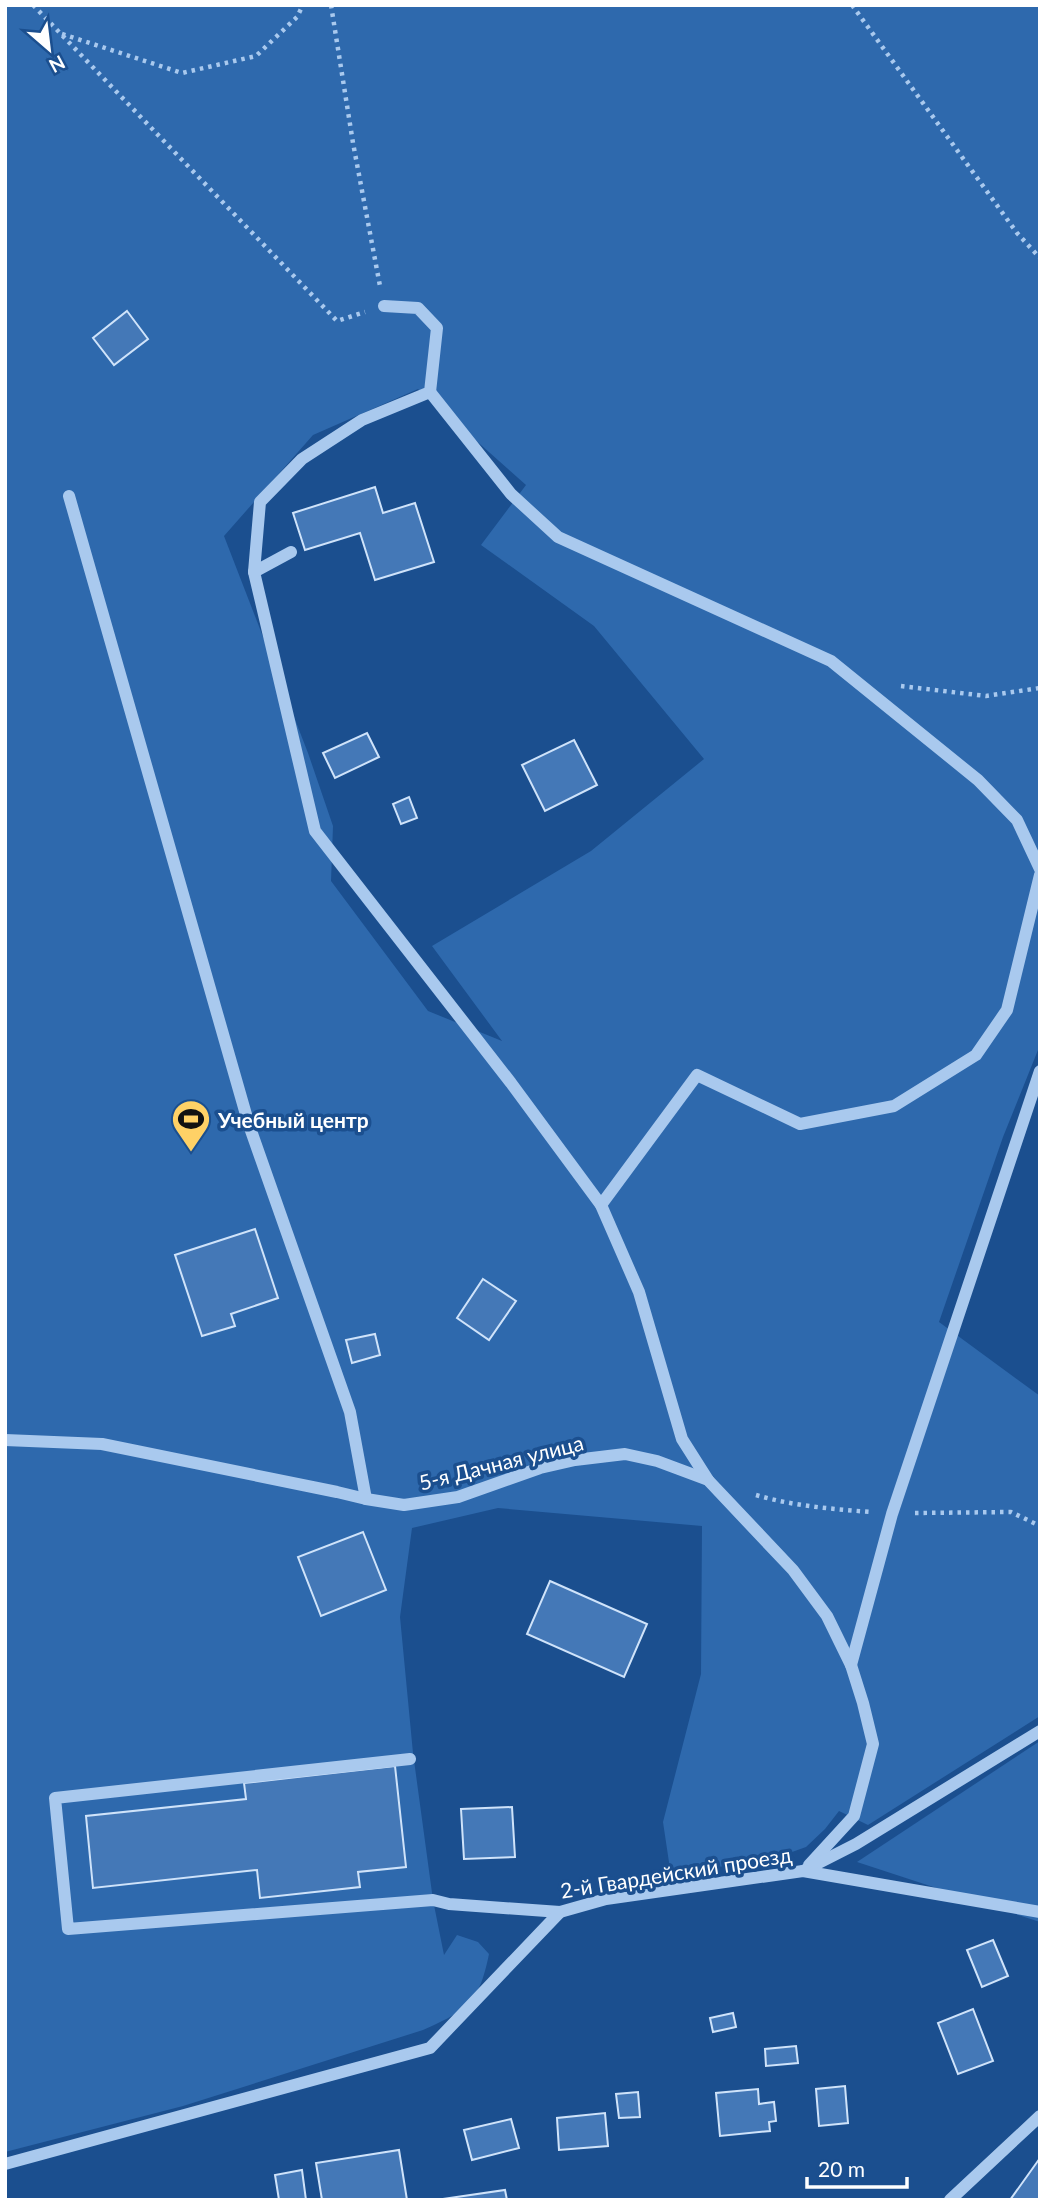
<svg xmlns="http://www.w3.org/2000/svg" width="1045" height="2205" viewBox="0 0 1045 2205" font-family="Lato,sans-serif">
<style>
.green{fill:#2e69ad;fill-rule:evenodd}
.building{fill:#4478b7;stroke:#cfe3fa;stroke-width:2}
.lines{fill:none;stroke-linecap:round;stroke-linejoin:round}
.path{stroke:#a9c9ee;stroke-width:4.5;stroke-dasharray:3.5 5;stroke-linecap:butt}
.minor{stroke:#a9c9ee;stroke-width:12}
.labels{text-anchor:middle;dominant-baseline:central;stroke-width:7;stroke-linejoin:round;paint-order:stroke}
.poi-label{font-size:21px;font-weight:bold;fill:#fff;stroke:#1b4f8f;text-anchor:start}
.street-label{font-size:21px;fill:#fff;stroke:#1b4f8f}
</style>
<rect width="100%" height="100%" fill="#1b4f8f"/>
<!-- green -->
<g class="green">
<path d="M 5,5 L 1040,5 L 1040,1045 L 1003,1137 L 939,1322 L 1040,1396 L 1040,1716 L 868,1825 L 839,1811 L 825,1829 L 806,1847 L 756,1865 L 670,1869 L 663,1822 L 701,1674 L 702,1526 L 498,1508 L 412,1528 L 400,1617 L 413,1753 L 433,1900 L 444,1955 L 457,1935 L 478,1942 L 489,1954 C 479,2003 468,2010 423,2030 L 183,2106 L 5,2152 ZM 418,389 L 526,485 L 481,545 L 594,626 L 704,759 L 591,851 L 432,946 L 502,1041 L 428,1011 L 331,881 L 333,826 L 308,753 L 224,536 L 313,435 Z"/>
<path d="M 1040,1741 L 1040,1922 L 857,1862 Z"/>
</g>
<!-- building -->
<g class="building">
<path d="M 127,311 L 148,339 L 114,365 L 93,338 Z"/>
<path d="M 375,487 L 383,513 L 415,503 L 434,562 L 375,580 L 360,533 L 305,550 L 293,513 Z"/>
<path d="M 367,733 L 379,757 L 335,778 L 323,753 Z"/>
<path d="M 574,740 L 597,785 L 545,811 L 522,765 Z"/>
<path d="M 409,797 L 417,818 L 401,824 L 393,804 Z"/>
<path d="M 255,1229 L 278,1298 L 231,1314 L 235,1326 L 202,1336 L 175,1255 Z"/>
<path d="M 483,1279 L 516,1301 L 489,1340 L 457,1318 Z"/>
<path d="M 375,1334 L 380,1355 L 352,1363 L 346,1340 Z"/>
<path d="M 363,1532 L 386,1590 L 321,1616 L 298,1557 Z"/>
<path d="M 550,1581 L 647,1624 L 624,1677 L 527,1634 Z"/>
<path d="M 395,1766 L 406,1867 L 358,1872 L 360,1887 L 260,1898 L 257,1870 L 93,1888 L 86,1816 L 246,1799 L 244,1783 Z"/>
<path d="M 512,1807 L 515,1857 L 464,1859 L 461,1809 Z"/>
<path d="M 993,1940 L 1008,1976 L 982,1987 L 967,1950 Z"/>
<path d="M 973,2009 L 993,2061 L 958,2074 L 938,2023 Z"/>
<path d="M 733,2013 L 736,2027 L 713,2032 L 710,2018 Z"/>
<path d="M 796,2046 L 798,2063 L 766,2066 L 765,2049 Z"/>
<path d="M 845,2086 L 848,2123 L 819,2126 L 816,2089 Z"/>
<path d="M 758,2089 L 759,2104 L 774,2102 L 776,2121 L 769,2122 L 770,2131 L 720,2136 L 716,2093 Z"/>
<path d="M 638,2092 L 640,2117 L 619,2118 L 616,2094 Z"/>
<path d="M 605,2113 L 608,2146 L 559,2150 L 557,2118 Z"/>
<path d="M 511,2119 L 519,2148 L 472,2160 L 464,2130 Z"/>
<path d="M 399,2150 L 407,2200 L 322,2200 L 316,2163 Z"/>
<path d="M 1040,2158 L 1040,2200 L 1010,2200 Z"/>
<path d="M 302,2170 L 306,2200 L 279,2200 L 275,2175 Z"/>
<path d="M 505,2190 L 507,2200 L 436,2200 Z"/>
</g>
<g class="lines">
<!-- path -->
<g class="path">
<path d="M 33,5 L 337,321 L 365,312"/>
<path d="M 331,5 L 353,143 L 380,286"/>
<path d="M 852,5 L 1017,233 L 1040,258"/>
<path d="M 62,34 L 182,73 L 256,56 L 297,17 L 303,5"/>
<path d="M 901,686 L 986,696 L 1040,688"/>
<path d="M 756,1495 C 793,1506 832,1509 871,1512"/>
<path d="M 915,1513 L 1011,1512 L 1040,1526"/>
</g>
<!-- minor -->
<g class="minor">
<path d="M 430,392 L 511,494 L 558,537 L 831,661 L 978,780 L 1017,820 L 1040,869"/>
<path d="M 69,496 L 249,1125 L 350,1412 L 366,1499"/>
<path d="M 291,552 L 254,572 L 315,831 L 511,1083 L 601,1205 L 639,1292 L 682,1439 L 708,1480"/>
<path d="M 254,572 L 260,502 L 302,459 L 362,420 L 430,392 L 437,328 L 418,308 L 384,306"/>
<path d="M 601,1205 L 697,1075 L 800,1124 L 894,1106 L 976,1055 L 1007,1010 L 1040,875"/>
<path d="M 5,1440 L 102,1444 L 337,1492 L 366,1499 L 404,1505 L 458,1497 L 540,1468 L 575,1460 L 625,1454 L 657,1461 L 708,1480 L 793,1570 L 827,1616 L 851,1665 L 863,1703 L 873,1744 L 854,1816 L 809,1865"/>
<path d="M 851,1665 L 892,1514 L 1040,1071"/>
<path d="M 410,1759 L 55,1798 L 68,1929 L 433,1900 L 449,1904 L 560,1912 L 606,1899 L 803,1871 L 856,1844 L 1040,1731"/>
<path d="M 803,1871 L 1040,1912"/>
<path d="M 5,2164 L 430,2048 L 560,1912"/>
<path d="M 950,2200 L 1040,2116"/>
</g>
</g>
<!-- icons -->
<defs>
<g id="stadium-pin" transform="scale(2.0125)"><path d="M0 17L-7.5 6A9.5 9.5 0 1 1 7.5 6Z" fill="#ffd166" stroke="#1b4f8f"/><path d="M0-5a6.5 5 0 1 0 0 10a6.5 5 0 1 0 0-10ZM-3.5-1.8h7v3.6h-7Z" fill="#111"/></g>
</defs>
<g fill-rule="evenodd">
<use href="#stadium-pin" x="191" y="1119"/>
</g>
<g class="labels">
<!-- poi labels -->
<g class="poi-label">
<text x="218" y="1119">Учебный центр</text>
</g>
<!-- street labels -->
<g class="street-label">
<text transform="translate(501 1462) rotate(-14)">5-я Дачная улица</text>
<text transform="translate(676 1872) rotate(-9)">2-й Гвардейский проезд</text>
</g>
</g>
<!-- border -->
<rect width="1045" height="2205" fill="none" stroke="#ffffff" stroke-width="14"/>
<!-- north arrow -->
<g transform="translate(49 49) rotate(152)" stroke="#1b4f8f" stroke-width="5" paint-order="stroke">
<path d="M0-5L12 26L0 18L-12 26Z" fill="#ffffff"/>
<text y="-10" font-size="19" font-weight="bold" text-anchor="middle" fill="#ffffff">N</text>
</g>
<!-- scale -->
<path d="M807 2177v10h100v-10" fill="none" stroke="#ffffff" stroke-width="3.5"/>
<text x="818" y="2177" font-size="21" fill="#ffffff" stroke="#1b4f8f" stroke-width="5" paint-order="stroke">20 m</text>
</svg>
